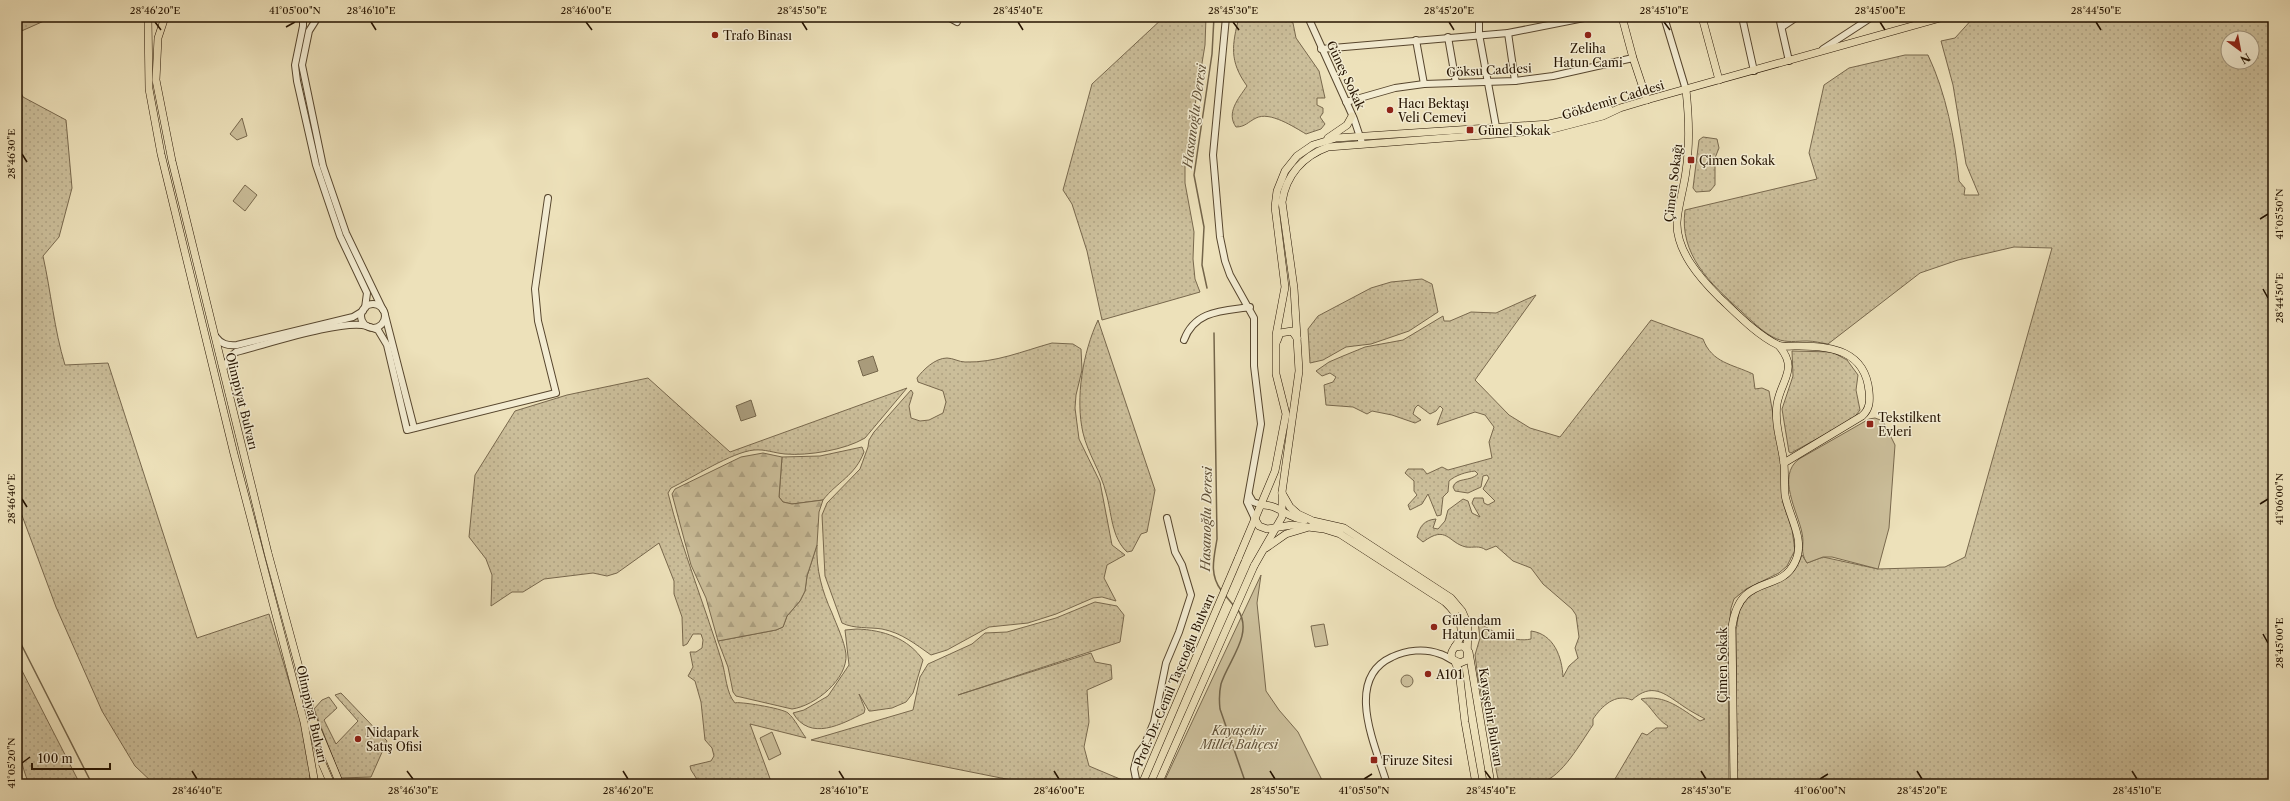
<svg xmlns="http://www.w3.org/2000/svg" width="2290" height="801" viewBox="0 0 2290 801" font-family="'Libre Caslon Text',serif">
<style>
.grass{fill:url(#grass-dots);stroke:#78684d;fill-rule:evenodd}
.forest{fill:url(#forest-firs);stroke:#78684d}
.park{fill:#cbbe9a;stroke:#78684d}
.water{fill:#a99b7b;stroke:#74654a}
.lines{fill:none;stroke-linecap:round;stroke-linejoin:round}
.stream{stroke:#74654a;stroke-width:1.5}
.minor-casing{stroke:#57462e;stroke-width:8}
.major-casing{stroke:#251300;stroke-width:8}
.minor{stroke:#f3ecd2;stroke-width:6}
.major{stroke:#ede1ba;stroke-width:7}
.major-bridge-casing{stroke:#251300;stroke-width:8;stroke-linecap:butt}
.major-bridge{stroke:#ede1ba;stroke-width:7}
.ticks{fill:none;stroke:#251300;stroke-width:1.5}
.poi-dot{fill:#8f2418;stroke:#f3ecd2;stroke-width:1.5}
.labels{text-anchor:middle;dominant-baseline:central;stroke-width:3;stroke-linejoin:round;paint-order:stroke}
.poi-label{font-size:12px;fill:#251300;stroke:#f3ecd2;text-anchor:start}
.street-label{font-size:12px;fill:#251300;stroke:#f3ecd2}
.park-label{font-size:12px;font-style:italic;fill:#5f4f36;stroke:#f3ecd2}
.water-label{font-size:13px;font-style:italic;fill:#605037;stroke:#f3ecd2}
.neatline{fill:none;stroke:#251300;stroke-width:1.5}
.ticks-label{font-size:10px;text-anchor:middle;fill:#251300}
</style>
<defs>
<pattern id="grass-dots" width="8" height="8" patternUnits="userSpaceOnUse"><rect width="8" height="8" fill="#cbbe9a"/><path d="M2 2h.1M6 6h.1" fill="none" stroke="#aea283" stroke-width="1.8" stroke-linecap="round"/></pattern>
<pattern id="forest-firs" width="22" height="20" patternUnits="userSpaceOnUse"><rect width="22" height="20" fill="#cbbe9a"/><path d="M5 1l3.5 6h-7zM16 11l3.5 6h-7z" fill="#aea283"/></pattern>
</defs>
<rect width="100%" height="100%" fill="#ede1ba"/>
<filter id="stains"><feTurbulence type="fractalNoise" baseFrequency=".005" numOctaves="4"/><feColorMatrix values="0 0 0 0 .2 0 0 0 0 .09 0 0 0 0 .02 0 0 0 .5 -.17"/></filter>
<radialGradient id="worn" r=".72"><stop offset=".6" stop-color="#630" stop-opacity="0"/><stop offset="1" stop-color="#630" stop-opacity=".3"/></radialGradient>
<!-- grass -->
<g class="grass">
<path d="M 17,17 L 53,17 L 17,33 Z"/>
<path d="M 1164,17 L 1206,17 L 1205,45 L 1185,166 L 1185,183 L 1194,232 L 1193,259 L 1195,279 L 1200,292 L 1102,320 L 1087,251 L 1072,204 L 1063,190 L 1092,84 Z"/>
<path d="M 1239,17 L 1283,17 L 1293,23 L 1296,38 L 1319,71 L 1325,98 L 1317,98 L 1317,105 L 1323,108 L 1323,113 L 1320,117 L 1325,124 L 1321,129 L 1306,134 C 1294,127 1270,111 1256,118 C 1248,122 1245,127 1236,127 C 1226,113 1238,99 1247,86 C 1229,61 1232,45 1239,17 Z"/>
<path d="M 1974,17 L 2273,17 L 2273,784 L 1737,784 L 1736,630 C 1738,621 1738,610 1743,603 C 1758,580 1790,591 1802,555 L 1807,563 L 1823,557 L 1878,569 L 1945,567 L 1965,557 L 2052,248 L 2014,247 L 1958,260 L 1920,273 L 1828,344 C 1821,343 1814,341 1807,341 C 1796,341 1787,343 1777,339 C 1763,333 1752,321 1741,311 C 1710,283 1679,255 1685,210 L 1817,179 L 1809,153 L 1824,85 L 1849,68 L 1905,55 L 1928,55 C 1946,93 1955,139 1959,181 L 1965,188 L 1964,195 L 1979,195 L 1966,164 L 1953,85 L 1941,41 L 1955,38 ZM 2228,38 L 2252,38 L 2252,62 L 2228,62 Z"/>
<path d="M 17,85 L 23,97 L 66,120 L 72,188 L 59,237 L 43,256 C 51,292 54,329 65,365 L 108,363 L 197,638 L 269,614 L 309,749 L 310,784 L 154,784 L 135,766 L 102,711 L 56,607 L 17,502 Z"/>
<path d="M 1703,137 L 1717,139 L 1719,148 L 1715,158 L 1715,185 L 1710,191 L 1696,192 L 1693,188 L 1699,140 Z"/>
<path d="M 1422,279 L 1432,284 L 1438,312 L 1409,331 L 1371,344 L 1346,347 L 1323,360 L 1310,363 L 1308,329 L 1318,316 L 1371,288 L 1391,282 Z"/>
<path d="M 1536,295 L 1475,380 L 1509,415 L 1530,428 L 1560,437 L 1651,320 L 1703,339 C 1712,363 1732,364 1753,374 L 1755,389 L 1762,388 L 1769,391 L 1782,468 L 1783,503 L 1792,530 L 1795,550 L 1787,566 L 1779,573 L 1746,589 L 1734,599 L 1731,608 L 1728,638 L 1729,784 L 1612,784 L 1642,733 L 1647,735 L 1656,728 L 1667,728 L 1668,726 C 1656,719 1652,707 1641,699 C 1665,694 1681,709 1700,721 L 1705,719 C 1698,715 1690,711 1683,706 C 1664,693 1652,682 1632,700 C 1615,693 1602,706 1593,719 L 1593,725 C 1581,742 1562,777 1542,782 C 1528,786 1513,784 1499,784 L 1478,678 L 1475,655 L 1480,638 L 1478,622 C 1493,632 1513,643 1531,639 L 1531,631 C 1554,634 1562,657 1563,677 L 1569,666 L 1578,658 L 1575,648 L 1579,637 L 1576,615 L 1572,609 L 1543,584 L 1531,568 L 1513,561 L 1496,546 L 1486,550 C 1479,545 1474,548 1466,547 C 1448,543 1447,524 1423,542 L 1417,537 C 1420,526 1424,520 1436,519 L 1433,528 L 1438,529 L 1445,521 L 1448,510 L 1463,499 L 1468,501 L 1472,513 L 1480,517 L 1472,503 L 1474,498 L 1483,498 L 1484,503 L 1488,505 L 1495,501 L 1483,489 L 1489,478 L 1487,475 L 1483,476 L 1481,487 L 1468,493 L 1455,491 L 1453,487 C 1456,477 1470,482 1478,474 L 1475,471 C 1466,472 1456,475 1449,481 L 1448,492 L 1443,497 L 1441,515 L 1437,516 L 1428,494 L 1422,504 L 1410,510 L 1408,505 L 1417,495 L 1414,491 L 1414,481 L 1405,473 L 1408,469 L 1423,469 L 1427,474 L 1442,467 L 1448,470 L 1492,458 L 1489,442 L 1494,427 L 1485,415 L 1475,412 L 1437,425 L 1443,409 L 1440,406 L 1436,411 L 1430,414 L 1418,405 L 1415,408 L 1413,414 L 1421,420 L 1415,423 L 1392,415 L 1372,411 L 1367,414 L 1353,407 L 1326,405 L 1324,385 L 1333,382 L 1336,377 L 1330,373 L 1322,376 L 1316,371 L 1329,362 L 1343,356 L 1365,347 L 1403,340 L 1443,316 L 1444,321 L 1450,321 L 1471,312 L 1496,313 Z"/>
<path d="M 1098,320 L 1155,490 L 1147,532 L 1141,534 L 1132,551 L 1127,552 C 1111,537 1112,513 1106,493 C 1101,472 1088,454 1083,433 C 1075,398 1083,352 1098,320 Z"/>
<path d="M 1052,343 L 1073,344 L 1081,349 L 1082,370 L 1076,395 L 1075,408 L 1079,439 L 1100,482 L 1112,545 L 1125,555 L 1107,565 L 1104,578 L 1116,601 L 1102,597 L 1093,598 L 1056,614 L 1028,623 L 989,627 L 947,650 L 931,655 C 915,644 902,633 882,629 C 869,627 854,629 842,623 L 825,576 L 822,515 L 827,503 L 860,469 L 868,447 L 869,440 L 874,432 L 911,390 L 913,393 L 909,406 L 911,418 L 920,421 L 929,420 L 943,413 L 946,402 L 943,391 L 918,382 L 917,378 C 923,370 935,358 947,358 C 953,358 959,362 965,362 C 995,363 1023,351 1052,343 Z"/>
<path d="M 1792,351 L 1832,352 L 1847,360 L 1858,375 L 1856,390 L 1860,410 L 1853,419 L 1791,453 L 1789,452 L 1782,409 L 1793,376 Z"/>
<path d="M 648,378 L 730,452 L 907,388 L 865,438 C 845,450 808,456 785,454 C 774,453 765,449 754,450 C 732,452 692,478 671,488 L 668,493 C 682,550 705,606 722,662 C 726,675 726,693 735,703 C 737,701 782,708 788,713 C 795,719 800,730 806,738 L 750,724 L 772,784 L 700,784 L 691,770 L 690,766 L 711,761 L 714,756 L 712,748 L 705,740 L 701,702 L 695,681 L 688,676 L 693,667 L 690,652 L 696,652 L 702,648 L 703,640 L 701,634 L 693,634 L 687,644 L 683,646 L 682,617 L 674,594 L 674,581 L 659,543 L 617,573 L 607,576 L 593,573 L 544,579 L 523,592 L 512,592 L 491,606 L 492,575 L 486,559 L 469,537 L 475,475 L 515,411 L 567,395 Z"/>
<path d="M 862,447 L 864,452 C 855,476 837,482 823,500 L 792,504 L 783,502 L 779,497 L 782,457 L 820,456 Z"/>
<path d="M 817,545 C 816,570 822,591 832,613 C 837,626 844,640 846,654 C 848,679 815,706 792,709 L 736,696 L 733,692 L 728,667 L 718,641 L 776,630 L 783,627 L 787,616 L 800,601 L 805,591 L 807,576 Z"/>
<path d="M 1095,602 L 1117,606 L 1124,615 L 1120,642 L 958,695 L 1091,653 L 1095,662 L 1111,665 L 1112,679 L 1087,690 L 1089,722 L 1084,747 L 1089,766 L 1127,782 L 1126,784 L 1031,784 L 811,740 L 913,710 L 920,677 L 928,664 L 972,644 L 985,633 L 1007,632 L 1056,618 Z"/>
<path d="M 857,629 C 883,630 908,638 923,660 L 913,693 L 906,702 L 892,708 L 871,711 L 869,711 L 859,694 L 865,709 L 864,713 C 842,724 810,742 793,713 L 804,710 L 828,696 L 849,665 L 845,630 Z"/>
<path d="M 17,661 L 80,784 L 29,784 C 12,745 17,702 17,661 Z"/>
<path d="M 341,693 L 387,741 L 371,777 L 341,778 L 314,709 L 322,700 L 329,697 L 337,708 L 324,720 L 336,744 L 358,721 L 335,695 Z"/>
</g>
<!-- forest -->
<path class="forest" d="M 763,453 L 782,457 L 779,497 L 783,502 L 792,504 L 823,500 L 819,512 L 817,545 L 807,576 L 805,591 L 800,601 L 787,616 L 783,627 L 776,630 L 718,641 L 706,598 L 691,565 L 672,494 L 675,489 L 741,457 Z"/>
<!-- park -->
<g class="park">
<path d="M 242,118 L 247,136 L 237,140 L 230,134 Z"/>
<path d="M 245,185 L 257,195 L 245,211 L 233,201 Z"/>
<path d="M 1875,418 L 1883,421 L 1895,445 L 1889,528 L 1878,569 L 1832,557 L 1823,557 L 1807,563 C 1799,551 1805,546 1802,533 C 1798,512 1776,476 1799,459 L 1869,419 Z"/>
<path d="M 1261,575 L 1257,603 L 1266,691 L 1279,710 L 1298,732 L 1324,784 L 1163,784 Z"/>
<path d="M 1324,624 L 1328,645 L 1315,647 L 1311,626 Z"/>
<circle cx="1407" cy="681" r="6"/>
<path d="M 772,732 L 781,754 L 769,760 L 760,738 Z"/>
</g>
<!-- water -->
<g class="water">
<path d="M 873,356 L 878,371 L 863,376 L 858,361 Z"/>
<path d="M 751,400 L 756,416 L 741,421 L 736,406 Z"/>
</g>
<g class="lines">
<!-- stream -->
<g class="stream">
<path d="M 1207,288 L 1202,265 L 1204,227 L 1194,175 L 1212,54 L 1214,17"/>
<path d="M 1214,333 L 1217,539 C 1214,558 1209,574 1221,590"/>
<path d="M 1225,595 L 1234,606"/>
<path d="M 1238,610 C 1254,634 1228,661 1221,684 C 1219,693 1219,700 1220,709 L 1246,784"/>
<path d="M 17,636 L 92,784"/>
</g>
<!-- minor casing -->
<g class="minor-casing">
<g id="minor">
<path d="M 948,17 L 957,22"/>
<path d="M 1226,17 L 1213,155 L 1220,237 L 1225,261 L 1230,275 L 1254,318 L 1254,366 L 1261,424 L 1247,502 L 1255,519"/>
<path d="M 1308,17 L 1354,119 L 1362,143"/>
<path d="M 1479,17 L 1479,34 L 1497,132"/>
<path d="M 1664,17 L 1686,90"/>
<path d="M 1742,17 L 1754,71"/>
<path d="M 1779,17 L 1789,61"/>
<path d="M 303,18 L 303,26 L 295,65 L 297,81 L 316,165 L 340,236 L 367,293 L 365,308"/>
<path d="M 316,20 L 309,31 L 302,65 L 323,166 L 346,233 L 383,310"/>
<path d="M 1782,27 L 1797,17"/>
<path d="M 1508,33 L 1515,81"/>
<path d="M 1448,37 L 1456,83"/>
<path d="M 1416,40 L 1424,84"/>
<path d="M 1321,49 L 1508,33 L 1589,17"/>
<path d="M 1823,49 L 1872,17"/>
<path d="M 1346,102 L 1395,88 L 1424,84 L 1515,81 L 1553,76 L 1633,58"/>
<circle cx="373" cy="316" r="12"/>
<path d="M 385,315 L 414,428"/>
<path d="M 370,327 L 378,330 L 387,345 L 407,430 L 556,393 L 538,321 L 535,289 L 548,198"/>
<path d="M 215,336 C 221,344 227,346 237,345 L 353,317 L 363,311"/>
<path d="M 1184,340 C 1195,310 1223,311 1250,307"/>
<path d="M 223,369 L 230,357 L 236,352 C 265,345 342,319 367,326"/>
<path d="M 1249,495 L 1253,502 L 1262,505"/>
<path d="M 1137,784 L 1134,769 L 1138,754 L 1144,746 L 1154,722 L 1166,663 L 1179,632 L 1191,595 L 1182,565 L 1175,552 L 1167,518"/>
<path d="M 1387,784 C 1376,747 1343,679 1392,657 C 1406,650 1425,648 1440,654 C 1445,655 1449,659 1454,661"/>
</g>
</g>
<!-- major casing -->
<g class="major-casing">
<g id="major">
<path d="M 148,17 L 149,89 L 161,154 L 234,454 L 304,722 L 315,784"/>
<path d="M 165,17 L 158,38 L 156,80 L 172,161 L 268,553 L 313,719 L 340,784"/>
<path d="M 1622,17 L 1633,58 L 1647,100"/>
<path d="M 1702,17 L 1719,80"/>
<path d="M 1686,90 C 1689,117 1690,144 1686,171 C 1684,188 1678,205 1677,222 C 1676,251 1700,278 1719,297 C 1736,313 1757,335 1778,345 C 1783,347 1793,346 1799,346 C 1832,346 1865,351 1869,391 C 1870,401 1870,409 1862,416 L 1784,463"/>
<path d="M 1328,138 L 1347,125 L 1352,116"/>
<path d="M 1277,341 L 1280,333 L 1292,331 L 1297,338"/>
<path d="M 1262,505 C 1278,504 1286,518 1305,520"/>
<path d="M 1255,519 L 1259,526 L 1267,529 L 1292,525 L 1324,529 L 1340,534 L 1445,602 C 1457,613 1468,630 1456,645 C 1453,650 1450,652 1452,659 L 1460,663 L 1467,660 L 1468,625 L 1462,611 L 1451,598 L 1344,528 L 1313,521 L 1298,514 L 1290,507 L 1282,493"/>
<path d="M 1266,548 L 1286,534 L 1306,528"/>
<path d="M 1238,559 L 1275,471 L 1286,414 L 1276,374 L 1276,335 L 1285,287 L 1275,207 L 1277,191 L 1285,171 L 1297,156 L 1313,145 L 1336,138 L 1549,124 L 1610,110"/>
<path d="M 1254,566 L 1282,517 L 1282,492 L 1299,371 L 1294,288 L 1282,202 C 1286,175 1303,156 1328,147 L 1549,130 L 1603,116 L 1620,108 L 1650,99 L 1944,17"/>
<path d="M 1455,647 L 1463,646 L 1469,652 L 1491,784"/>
<path d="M 1455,662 L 1459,671 L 1465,722 L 1476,784"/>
<path d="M 311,724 L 322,763 L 331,784"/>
<path d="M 1734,784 L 1732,627 C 1740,571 1780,595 1795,562 C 1806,540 1789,517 1785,495 C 1784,485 1785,474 1784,464 C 1782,445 1774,424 1777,404 C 1781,380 1799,369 1779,346"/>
</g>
</g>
<!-- minor -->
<use href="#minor" class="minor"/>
<!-- major -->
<use href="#major" class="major"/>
<!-- major-bridge casing -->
<g class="major-bridge-casing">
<g id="major-bridge">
<path d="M 1142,784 L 1238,559"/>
<path d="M 1158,784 L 1254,566"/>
</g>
</g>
<!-- major-bridge -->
<use href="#major-bridge" class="major-bridge"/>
</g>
<!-- ticks -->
<path class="ticks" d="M 155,22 L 161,30M 371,22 L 376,30M 586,22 L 592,30M 802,22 L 807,30M 1018,22 L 1023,30M 1233,22 L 1239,30M 1449,22 L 1454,30M 1664,22 L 1670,30M 1880,22 L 1885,30M 2096,22 L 2101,30M 286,27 L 295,22M 22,154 L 27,162M 2260,219 L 2268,214M 2263,289 L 2268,298M 22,499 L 27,507M 2260,504 L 2268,499M 2263,634 L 2268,643M 22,763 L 30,757M 192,771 L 197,779M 407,771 L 413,779M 623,771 L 628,779M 839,771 L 844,779M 1054,771 L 1059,779M 1270,771 L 1275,779M 1485,771 L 1491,779M 1701,771 L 1706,779M 1917,771 L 1922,779M 2132,771 L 2137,779M 1364,779 L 1372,774M 1820,779 L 1828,774"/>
<!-- markers -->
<g class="poi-dot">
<circle cx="715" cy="35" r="4"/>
<circle cx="1588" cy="35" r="4"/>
<circle cx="1390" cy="110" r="4"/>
<rect x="1466" y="126" width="8" height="8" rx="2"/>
<rect x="1687" y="156" width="8" height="8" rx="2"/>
<rect x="1866" y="420" width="8" height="8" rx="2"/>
<circle cx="1434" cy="627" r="4"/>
<circle cx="1428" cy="674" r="4"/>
<circle cx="358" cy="739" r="4"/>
<rect x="1370" y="756" width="8" height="8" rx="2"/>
</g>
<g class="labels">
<!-- poi labels -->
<g class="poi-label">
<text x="723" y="35">Trafo Binası</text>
<text x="1588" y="48" text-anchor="middle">Zeliha<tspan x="1588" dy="14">Hatun Cami</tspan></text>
<text x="1398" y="103">Hacı Bektaşı<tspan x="1398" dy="14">Veli Cemevi</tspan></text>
<text x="1478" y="130">Günel Sokak</text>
<text x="1699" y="160">Çimen Sokak</text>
<text x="1878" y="417">Tekstilkent<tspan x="1878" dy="14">Evleri</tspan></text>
<text x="1442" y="620">Gülendam<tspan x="1442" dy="14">Hatun Camii</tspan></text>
<text x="1436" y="674">A101</text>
<text x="366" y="732">Nidapark<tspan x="366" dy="14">Satış Ofisi</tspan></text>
<text x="1382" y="760">Firuze Sitesi</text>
</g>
<!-- street labels -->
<g class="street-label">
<text transform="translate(1489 70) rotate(-3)">Göksu Caddesi</text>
<text transform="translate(1346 75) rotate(65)">Güneş Sokak</text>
<text transform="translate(1613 100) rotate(-17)">Gökdemir Caddesi</text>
<text transform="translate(1673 183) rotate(-83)">Çimen Sokağı</text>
<text transform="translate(242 401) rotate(76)">Olimpiyat Bulvarı</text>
<text transform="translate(1722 665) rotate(-90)">Çimen Sokak</text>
<text transform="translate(1174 680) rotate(-67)">Prof. Dr. Cemil Taşcıoğlu Bulvarı</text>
<text transform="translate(312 714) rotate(77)">Olimpiyat Bulvarı</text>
<text transform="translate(1491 717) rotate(81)">Kayaşehir Bulvarı</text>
</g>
<!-- park labels -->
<g class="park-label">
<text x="1239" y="730">Kayaşehir<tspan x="1239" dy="14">Millet Bahçesi</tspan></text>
</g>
<!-- water labels -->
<g class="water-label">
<text transform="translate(1194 116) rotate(-82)">Hasanoğlu Deresi</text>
<text transform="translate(1206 519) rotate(-89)">Hasanoğlu Deresi</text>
</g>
</g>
<!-- margin -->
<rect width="2290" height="801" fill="none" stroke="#ede1ba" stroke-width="44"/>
<!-- north arrow -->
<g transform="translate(2240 50) rotate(148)"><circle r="19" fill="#f3ecd2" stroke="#a1957e"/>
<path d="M0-3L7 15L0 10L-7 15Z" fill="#8f2418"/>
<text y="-6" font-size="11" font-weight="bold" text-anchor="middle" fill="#251300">N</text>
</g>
<!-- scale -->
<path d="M32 763v6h78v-6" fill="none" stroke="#251300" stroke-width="2"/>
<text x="38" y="763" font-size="12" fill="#251300" stroke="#f3ecd2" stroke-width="3" paint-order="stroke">100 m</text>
<rect x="22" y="22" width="2246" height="757" class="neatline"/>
<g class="ticks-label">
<text x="155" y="14">28°46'20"E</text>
<text x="295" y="14">41°05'00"N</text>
<text x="371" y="14">28°46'10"E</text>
<text x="586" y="14">28°46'00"E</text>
<text x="802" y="14">28°45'50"E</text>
<text x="1018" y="14">28°45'40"E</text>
<text x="1233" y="14">28°45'30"E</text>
<text x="1449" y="14">28°45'20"E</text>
<text x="1664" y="14">28°45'10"E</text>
<text x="1880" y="14">28°45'00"E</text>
<text x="2096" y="14">28°44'50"E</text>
<text transform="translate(11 154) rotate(-90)" y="4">28°46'30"E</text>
<text transform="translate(2279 214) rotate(-90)" y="4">41°05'50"N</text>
<text transform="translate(2279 298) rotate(-90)" y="4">28°44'50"E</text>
<text transform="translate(11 499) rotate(-90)" y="4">28°46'40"E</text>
<text transform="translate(2279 499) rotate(-90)" y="4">41°06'00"N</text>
<text transform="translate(2279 643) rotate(-90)" y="4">28°45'00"E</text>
<text transform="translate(11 763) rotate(-90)" y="4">41°05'20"N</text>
<text x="197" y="794">28°46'40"E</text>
<text x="413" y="794">28°46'30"E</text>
<text x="628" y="794">28°46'20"E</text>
<text x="844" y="794">28°46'10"E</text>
<text x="1059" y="794">28°46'00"E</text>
<text x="1275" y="794">28°45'50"E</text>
<text x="1364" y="794">41°05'50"N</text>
<text x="1491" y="794">28°45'40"E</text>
<text x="1706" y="794">28°45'30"E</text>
<text x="1820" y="794">41°06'00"N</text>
<text x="1922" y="794">28°45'20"E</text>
<text x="2137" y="794">28°45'10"E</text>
</g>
<rect width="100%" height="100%" filter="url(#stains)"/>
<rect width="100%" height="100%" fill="url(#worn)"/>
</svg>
